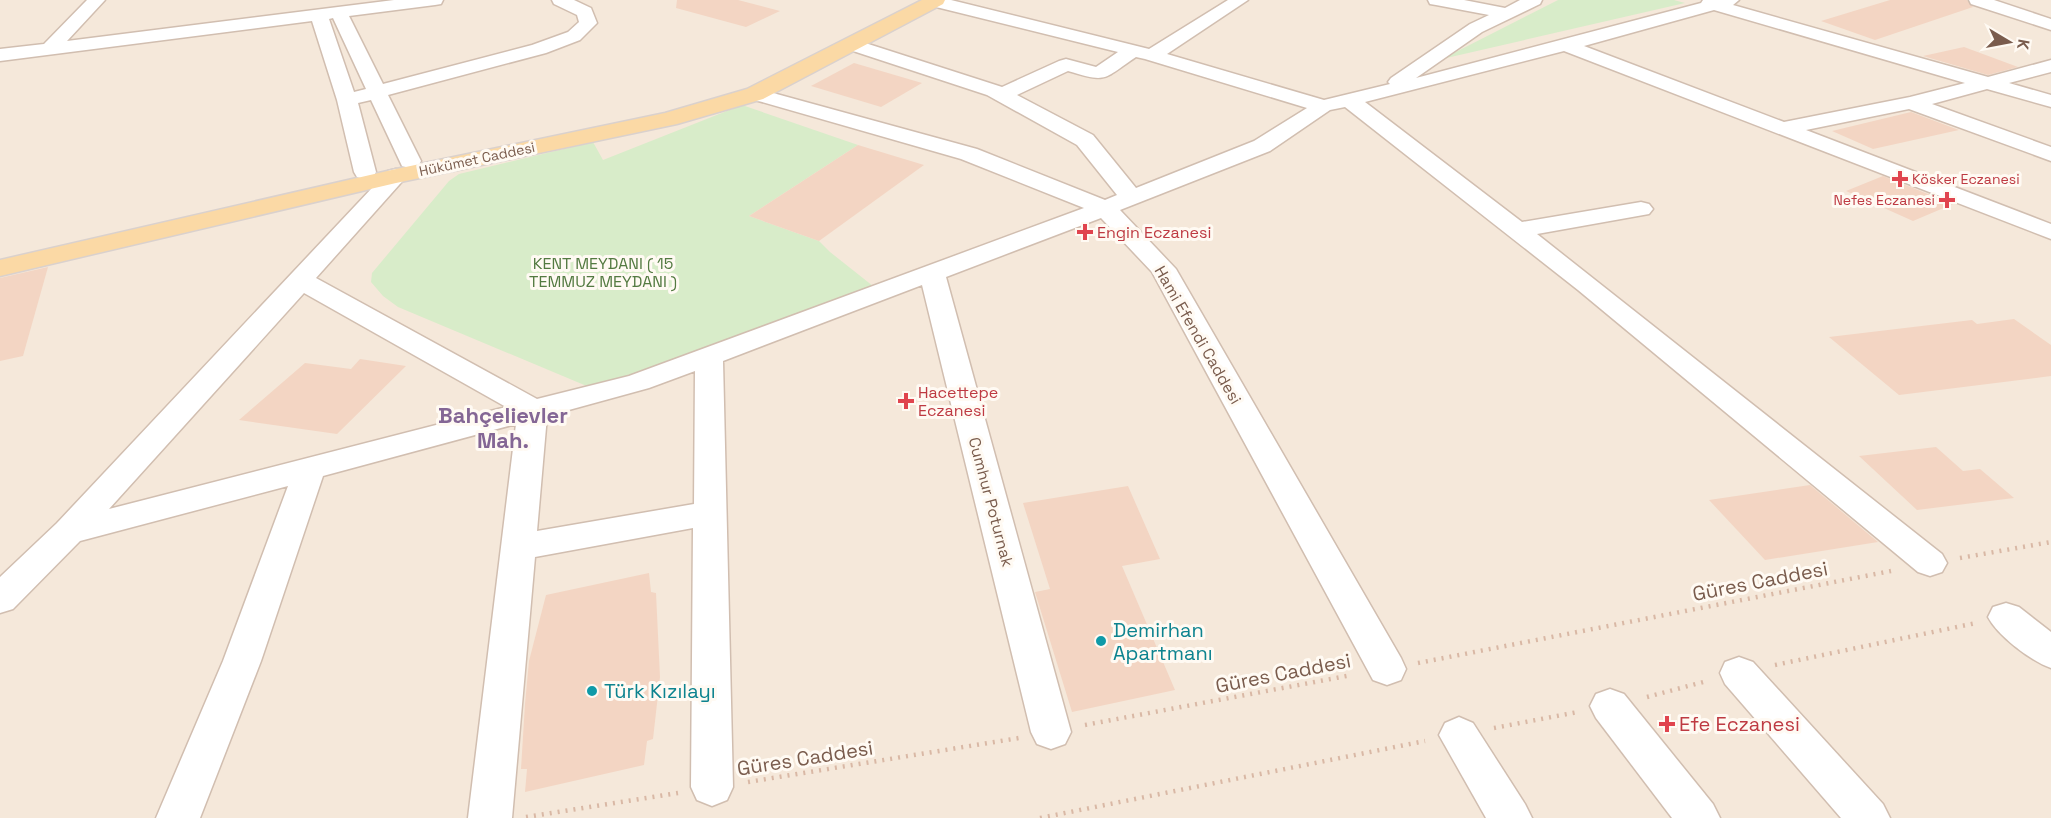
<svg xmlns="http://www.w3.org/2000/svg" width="2051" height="818" viewBox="0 0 2051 818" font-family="'Space Grotesk',sans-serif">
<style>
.residential{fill:#f5e8da}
.green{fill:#d8ecc9}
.building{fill:#f3d5c3}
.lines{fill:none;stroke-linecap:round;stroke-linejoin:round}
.street-casing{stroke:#d1beb0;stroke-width:3}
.primary-casing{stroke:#dad1cd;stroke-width:3}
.path{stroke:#d9b8a5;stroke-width:4.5;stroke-dasharray:2 6;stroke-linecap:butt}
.street{fill:#fff;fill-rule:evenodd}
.primary{fill:#fbd9a5;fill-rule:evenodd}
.health-dot{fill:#e0444e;stroke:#fffaf3;stroke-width:2}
.culture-dot{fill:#0f9aa8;stroke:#fffaf3;stroke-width:2}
.labels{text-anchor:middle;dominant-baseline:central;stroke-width:6;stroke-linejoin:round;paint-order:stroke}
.far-street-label{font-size:14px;fill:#7a5c4d;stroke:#fffaf3}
.far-health-label{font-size:14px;fill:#be3a42;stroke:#fffaf3;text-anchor:start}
.health-label{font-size:16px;fill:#be3a42;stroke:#fffaf3;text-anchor:start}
.park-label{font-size:16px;fill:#537a41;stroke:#fffaf3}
.street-label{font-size:16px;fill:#7a5c4d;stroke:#fffaf3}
.near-street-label{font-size:20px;fill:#7a5c4d;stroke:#fffaf3}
.near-culture-label{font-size:20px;fill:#0d838f;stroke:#fffaf3;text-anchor:start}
.near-health-label{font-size:20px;fill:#be3a42;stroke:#fffaf3;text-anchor:start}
.district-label{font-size:22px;font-weight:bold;fill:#846695;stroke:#fffaf3}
</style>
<rect width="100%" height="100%" fill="#fdf6ec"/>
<!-- residential -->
<rect class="residential" x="0" y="0" width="2051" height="818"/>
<!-- green -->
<g class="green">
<path d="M 1558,0 L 1674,0 L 1685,3 L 1442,59 Z"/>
<path d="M 742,105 L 858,145 L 749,216 L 819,241 L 830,252 L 878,290 L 621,384 L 589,387 L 398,307 L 383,296 L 371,282 L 372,273 L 449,181 L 459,174 L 593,142 L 603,160 Z"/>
</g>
<!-- building -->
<g class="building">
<path d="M 677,0 L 738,0 L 780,11 L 746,27 L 676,8 Z"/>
<path d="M 1890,0 L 1967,0 L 1973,7 L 1875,40 L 1821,21 Z"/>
<path d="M 1964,47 L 2018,67 L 1988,75 L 1923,56 Z"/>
<path d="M 854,63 L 922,83 L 881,107 L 811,86 Z"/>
<path d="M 1911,112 L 1959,130 L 1873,149 L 1832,131 Z"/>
<path d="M 858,145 L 924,165 L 819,241 L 749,216 Z"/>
<path d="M 1883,176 L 1953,204 L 1913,221 L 1846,191 Z"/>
<path d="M 48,267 L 23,356 L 0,361 L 0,278 Z"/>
<path d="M 2014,319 L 2051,345 L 2051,376 L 1899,395 L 1829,337 L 1972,320 L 1977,324 Z"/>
<path d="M 360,359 L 406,366 L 337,434 L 239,420 L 305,363 L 351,369 Z"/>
<path d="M 1936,447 L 1963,471 L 1980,469 L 2014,498 L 1917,510 L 1859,456 Z"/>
<path d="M 1810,485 L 1878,542 L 1765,560 L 1709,500 Z"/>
<path d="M 1128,486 L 1160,559 L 1122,566 L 1175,690 L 1072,712 L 1035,592 L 1050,589 L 1023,503 Z"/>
<path d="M 649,573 L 651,592 L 656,593 L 660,677 L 653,739 L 647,741 L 644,765 L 525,792 L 527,769 L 521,769 L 525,704 L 529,661 L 546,595 Z"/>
</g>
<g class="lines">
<!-- street casing -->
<g class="street-casing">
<g id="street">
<path d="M 87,0 L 105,0 L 67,41 L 394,0 L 443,0 L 441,4 L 435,5 L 349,16 L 383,84 L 532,45 L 568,32 L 579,22 L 577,15 L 554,4 L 552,0 L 574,0 L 591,8 L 597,23 L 580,40 L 546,53 L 388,95 L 421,161 L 418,166 L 410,168 L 402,166 L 371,100 L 358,103 L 376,172 L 373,177 L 365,179 L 357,177 L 354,172 L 337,100 L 312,21 L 0,61 L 0,49 L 44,44 ZM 333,18 L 366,89 L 354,92 L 329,19 Z"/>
<path d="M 926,0 L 951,0 L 1149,49 L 1228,0 L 1248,0 L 1167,54 L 1324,100 L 1390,84 L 1388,82 L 1391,78 L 1470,24 L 1489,15 L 1436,5 L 1430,4 L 1428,0 L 1464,0 L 1505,8 L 1520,0 L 1542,0 L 1540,4 L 1482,32 L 1416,78 L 1701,3 L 1703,0 L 1739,0 L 1733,5 L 1988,77 L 2051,60 L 2051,72 L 2009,83 L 2051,95 L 2051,107 L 1987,89 L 1932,104 L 2051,147 L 2051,161 L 1909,109 L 1806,130 L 2051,224 L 2051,239 L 1564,51 L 1365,102 L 1522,222 L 1641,202 L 1649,204 L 1653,209 L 1649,214 L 1537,234 L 1942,554 L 1947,563 L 1942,572 L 1930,576 L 1918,572 L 1578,290 L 1345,107 L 1330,110 L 1270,151 L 1120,210 L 1176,269 L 1401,658 L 1406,669 L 1401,680 L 1387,685 L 1373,680 L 1152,272 L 1101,218 L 946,277 L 1071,732 L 1065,744 L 1051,749 L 1037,744 L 1031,732 L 922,285 L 723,361 L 733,787 L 727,800 L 712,806 L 697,800 L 691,787 L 693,528 L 535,557 L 512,818 L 468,818 L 516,424 L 323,476 L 261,661 L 200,818 L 156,818 L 223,661 L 288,486 L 80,541 L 13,609 L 0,613 L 0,577 L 57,523 L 388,171 L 396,169 L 404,171 L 407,176 L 316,278 L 537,399 L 629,376 L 1084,208 L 961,159 L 748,98 L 745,94 L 748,90 L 762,90 L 977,149 L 1105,200 L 1117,195 L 1077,145 L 987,95 L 847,49 L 844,45 L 847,41 L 859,41 L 1002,87 L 1059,61 L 1066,59 L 1096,67 L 1118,52 L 928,5 ZM 1714,10 L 1965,83 L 1910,97 L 1784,122 L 1584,46 ZM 1136,57 L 1145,59 L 1307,108 L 1254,141 L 1136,188 L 1093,135 L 1017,95 L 1068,71 C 1108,83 1102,80 1136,57 ZM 304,293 L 506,407 L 109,509 ZM 695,371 L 694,504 L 537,531 L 547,416 L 649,388 Z"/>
<path d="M 1969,0 L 1994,0 L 2051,19 L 2051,30 L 1971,4 Z"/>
<path d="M 2006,603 L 2019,607 L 2051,632 L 2051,668 C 2031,661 1998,636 1988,617 L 1993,607 Z"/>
<path d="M 1739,657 L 1753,662 L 1883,804 L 1890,818 L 1841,818 L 1725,684 L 1720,673 L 1725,662 Z"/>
<path d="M 1610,689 L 1624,694 L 1713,804 L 1720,818 L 1672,818 L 1596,718 L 1590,706 L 1596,694 Z"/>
<path d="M 1459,717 L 1473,723 L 1525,804 L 1532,818 L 1486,818 L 1439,735 L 1445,723 Z"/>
</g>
</g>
<!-- primary casing -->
<g class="primary-casing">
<path id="primary" d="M 922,0 L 945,0 L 943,4 L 763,99 L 677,124 L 396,183 L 0,276 L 0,260 L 396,169 L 665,113 L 747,89 Z"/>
</g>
<!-- path -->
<g class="path">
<path d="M 1960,558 L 2051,542"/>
<path d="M 1418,663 L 1891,571"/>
<path d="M 1775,665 L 1976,623"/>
<path d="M 1647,697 L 1707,681"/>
<path d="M 1085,725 L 1352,675"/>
<path d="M 1494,728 L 1578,712"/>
<path d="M 748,782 L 1019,738"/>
<path d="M 526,817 L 678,793"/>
<path d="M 1040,818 L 1425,741"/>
</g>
<!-- street -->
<use href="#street" class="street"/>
<!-- primary -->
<use href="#primary" class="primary"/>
</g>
<!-- markers -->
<g class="health-dot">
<path d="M1897 170h6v6h6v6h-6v6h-6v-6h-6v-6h6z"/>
<path d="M1944 191h6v6h6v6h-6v6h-6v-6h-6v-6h6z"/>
<path d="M1082 223h6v6h6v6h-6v6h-6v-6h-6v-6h6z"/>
<path d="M903 392h6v6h6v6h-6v6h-6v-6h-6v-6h6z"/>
<path d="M1664 715h6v6h6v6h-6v6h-6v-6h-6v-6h6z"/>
</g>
<g class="culture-dot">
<circle cx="1101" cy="641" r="6"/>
<circle cx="592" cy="691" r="6"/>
</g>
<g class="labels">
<!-- far-street labels -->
<g class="far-street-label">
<text transform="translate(477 159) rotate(-12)">Hükümet Caddesi</text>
</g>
<!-- far-health labels -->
<g class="far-health-label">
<text x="1912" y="179">Kösker Eczanesi</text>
<text x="1935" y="200" text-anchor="end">Nefes Eczanesi</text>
</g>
<!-- health labels -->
<g class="health-label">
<text x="1097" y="232">Engin Eczanesi</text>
<text x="918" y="392">Hacettepe<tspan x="918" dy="18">Eczanesi</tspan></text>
</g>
<!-- park labels -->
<g class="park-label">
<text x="603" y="263">KENT MEYDANI ( 15<tspan x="603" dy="18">TEMMUZ MEYDANI )</tspan></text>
</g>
<!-- street labels -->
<g class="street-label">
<text transform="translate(1198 335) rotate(60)">Hami Efendi Caddesi</text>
<text transform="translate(991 502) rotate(75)">Cumhur Poturnak</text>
</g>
<!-- near-street labels -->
<g class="near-street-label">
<text transform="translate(1760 581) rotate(-11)">Güres Caddesi</text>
<text transform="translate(1283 673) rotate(-11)">Güres Caddesi</text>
<text transform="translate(805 758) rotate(-9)">Güres Caddesi</text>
</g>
<!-- near-culture labels -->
<g class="near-culture-label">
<text x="1113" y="630">Demirhan<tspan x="1113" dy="23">Apartmanı</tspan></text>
<text x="604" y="691">Türk Kızılayı</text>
</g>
<!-- near-health labels -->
<g class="near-health-label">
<text x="1679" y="724">Efe Eczanesi</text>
</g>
<!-- district labels -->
<g class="district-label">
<text x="503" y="415">Bahçelievler<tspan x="503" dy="25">Mah.</tspan></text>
</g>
</g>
<!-- north arrow -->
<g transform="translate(2009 42) rotate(100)" stroke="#fffaf3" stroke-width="4.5" paint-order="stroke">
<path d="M0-4.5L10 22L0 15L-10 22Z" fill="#7a5c4d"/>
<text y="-9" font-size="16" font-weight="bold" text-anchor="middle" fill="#7a5c4d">K</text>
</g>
</svg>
